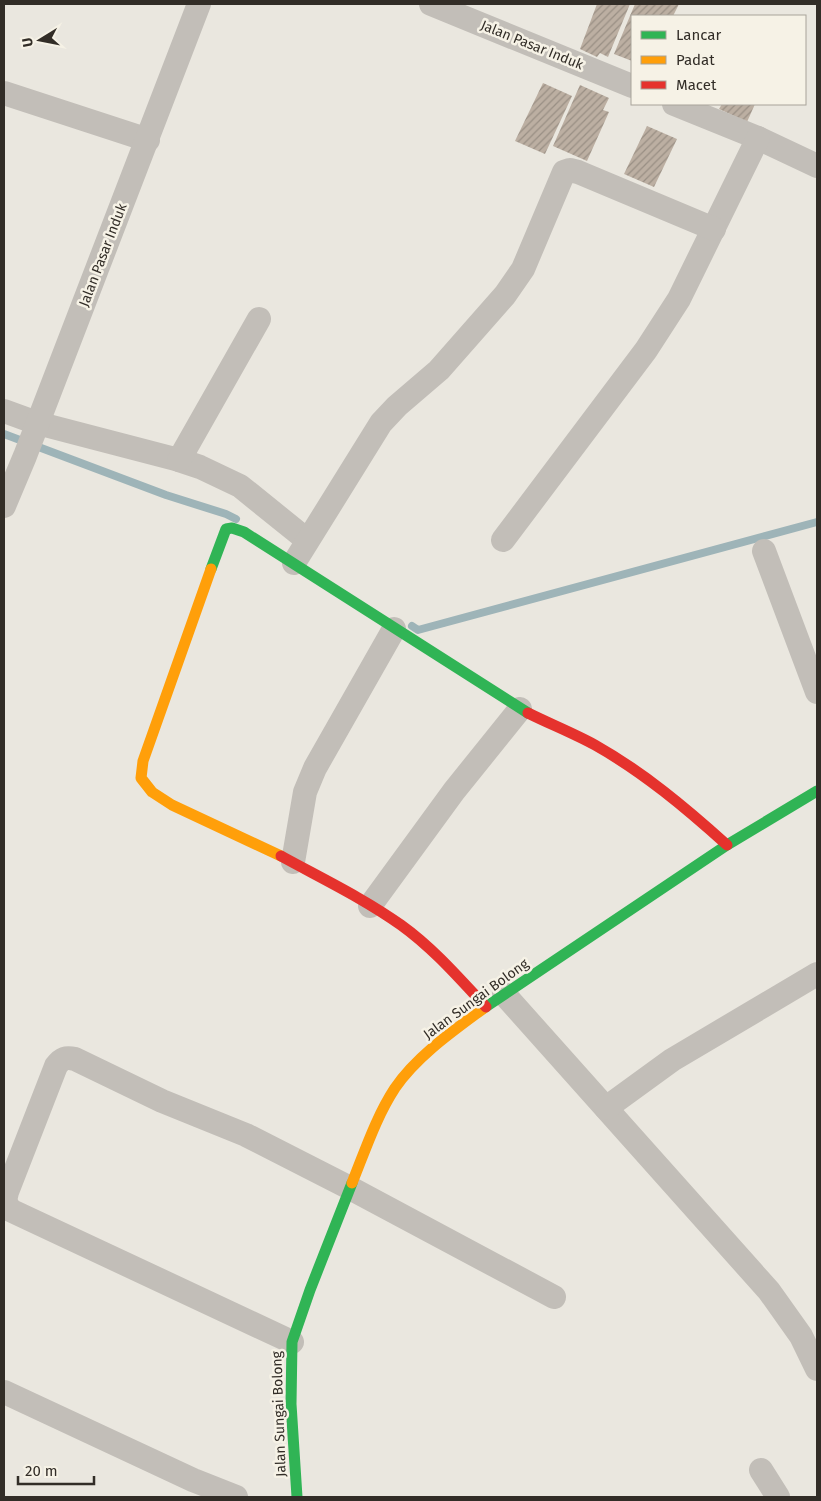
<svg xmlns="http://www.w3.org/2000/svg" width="821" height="1501" viewBox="0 0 821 1501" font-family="'Fira Sans',sans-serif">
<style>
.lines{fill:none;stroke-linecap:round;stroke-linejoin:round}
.stream{stroke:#9eb4b8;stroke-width:8}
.building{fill:url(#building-hatch)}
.street{stroke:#c2beb8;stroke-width:24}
.fast{stroke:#30b455;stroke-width:11}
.slow{stroke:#ff9f0a;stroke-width:11}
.jam{stroke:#e5322d;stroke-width:11}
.labels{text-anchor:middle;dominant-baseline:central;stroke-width:5;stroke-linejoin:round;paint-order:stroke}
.street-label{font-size:14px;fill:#322d27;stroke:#f6f2e6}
</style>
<defs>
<pattern id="building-hatch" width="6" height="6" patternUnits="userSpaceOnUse" patternTransform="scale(1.25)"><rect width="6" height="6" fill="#bcafa2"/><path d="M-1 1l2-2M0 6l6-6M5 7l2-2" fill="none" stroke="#998f84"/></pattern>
</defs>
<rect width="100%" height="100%" fill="#eae7df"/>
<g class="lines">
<!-- stream -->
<g class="stream">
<path d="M 4,434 L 166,495 L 226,514 L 236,519"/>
<path d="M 412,626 L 418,630 L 817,522"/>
</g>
</g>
<!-- building -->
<g class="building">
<path d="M 597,4 L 630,4 L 608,57 L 600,53 L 597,57 L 580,49 Z"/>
<path d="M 635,4 L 679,4 L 673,16 L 632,16 L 632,61 L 614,54 Z"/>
<path d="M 543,83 L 572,96 L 545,154 L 515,141 Z"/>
<path d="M 580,85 L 609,98 L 603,110 L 609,112 L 587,161 L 553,146 Z"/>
<path d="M 722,104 L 755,104 L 747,122 L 719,109 Z"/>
<path d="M 647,126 L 677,139 L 654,187 L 624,174 Z"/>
</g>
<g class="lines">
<!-- street -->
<g class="street">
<path d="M 431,4 L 632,86"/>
<path d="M 4,93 L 148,140"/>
<path d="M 674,104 L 758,138 L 817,166"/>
<path d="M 4,411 L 37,423 L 179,460 L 200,467 L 240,486 L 307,540"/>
<path d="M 179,460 L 259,319"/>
<path d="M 4,506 L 25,456 L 199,4"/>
<path d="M 503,540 L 646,350 L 679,299 L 758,138"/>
<path d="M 764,551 L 817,692"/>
<path d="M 294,563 L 381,423 L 397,406 L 439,370 L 505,295 L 523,269 L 564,172 L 570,170 L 578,172 L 714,229"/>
<path d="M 293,862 L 305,792 L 315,768 L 394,629"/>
<path d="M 370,906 L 454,791 L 520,709"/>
<path d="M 504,994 L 769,1291 L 801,1336 L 817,1369"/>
<path d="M 606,1108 L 672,1060 L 817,974"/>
<path d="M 292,1342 L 10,1210 L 5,1201 L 7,1192 L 56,1066 C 62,1058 66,1057 75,1059 L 162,1101 L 246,1135 L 350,1188 L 554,1297"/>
<path d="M 4,1392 L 193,1480 L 236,1497"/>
<path d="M 761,1470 L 778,1497"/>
</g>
<!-- fast -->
<g class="fast">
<path d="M 211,569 L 226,529 L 232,528 L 244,532 L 528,713"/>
<path d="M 484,1008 L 727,845 L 817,791"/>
<path d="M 297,1497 L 291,1404 L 292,1342 L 310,1290 L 352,1183"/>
</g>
<!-- slow -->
<g class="slow">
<path d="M 211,569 L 143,761 L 141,778 L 152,792 L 172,805 L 281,856"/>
<path d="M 352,1183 C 365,1151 376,1117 395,1088 C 417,1056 453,1031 484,1008"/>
</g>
<!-- jam -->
<g class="jam">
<path d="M 528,713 C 550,724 573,733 595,745 C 643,772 686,808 727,845"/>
<path d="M 281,856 C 321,878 363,898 401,925 C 433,948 459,978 486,1007"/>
</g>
</g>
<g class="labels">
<!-- street labels -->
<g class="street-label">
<text transform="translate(532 45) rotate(22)">Jalan Pasar Induk</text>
<text transform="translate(103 255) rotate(-69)">Jalan Pasar Induk</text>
<text transform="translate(476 999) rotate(-36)">Jalan Sungai Bolong</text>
<text transform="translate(279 1414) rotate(-92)">Jalan Sungai Bolong</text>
</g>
</g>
<!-- border -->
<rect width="821" height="1501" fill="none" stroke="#322d27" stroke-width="10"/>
<!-- legend -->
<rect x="631" y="15" width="175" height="90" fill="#f6f2e6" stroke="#a8a39a"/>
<rect x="641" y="31" width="25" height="8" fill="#30b455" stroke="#a8a39a"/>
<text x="676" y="40" font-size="15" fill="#322d27">Lancar</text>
<rect x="641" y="56" width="25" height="8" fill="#ff9f0a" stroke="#a8a39a"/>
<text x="676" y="65" font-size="15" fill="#322d27">Padat</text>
<rect x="641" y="81" width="25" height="8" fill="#e5322d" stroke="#a8a39a"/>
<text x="676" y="90" font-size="15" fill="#322d27">Macet</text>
<!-- north arrow -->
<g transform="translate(40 40) rotate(260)" stroke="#f6f2e6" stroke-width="4" paint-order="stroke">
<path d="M0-4L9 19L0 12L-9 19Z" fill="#322d27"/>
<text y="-8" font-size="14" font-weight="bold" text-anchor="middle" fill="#322d27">U</text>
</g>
<!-- scale -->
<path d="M18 1476v8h76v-8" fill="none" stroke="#322d27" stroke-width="2.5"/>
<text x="25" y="1476" font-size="15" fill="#322d27" stroke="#f6f2e6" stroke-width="4" paint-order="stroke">20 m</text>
</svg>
